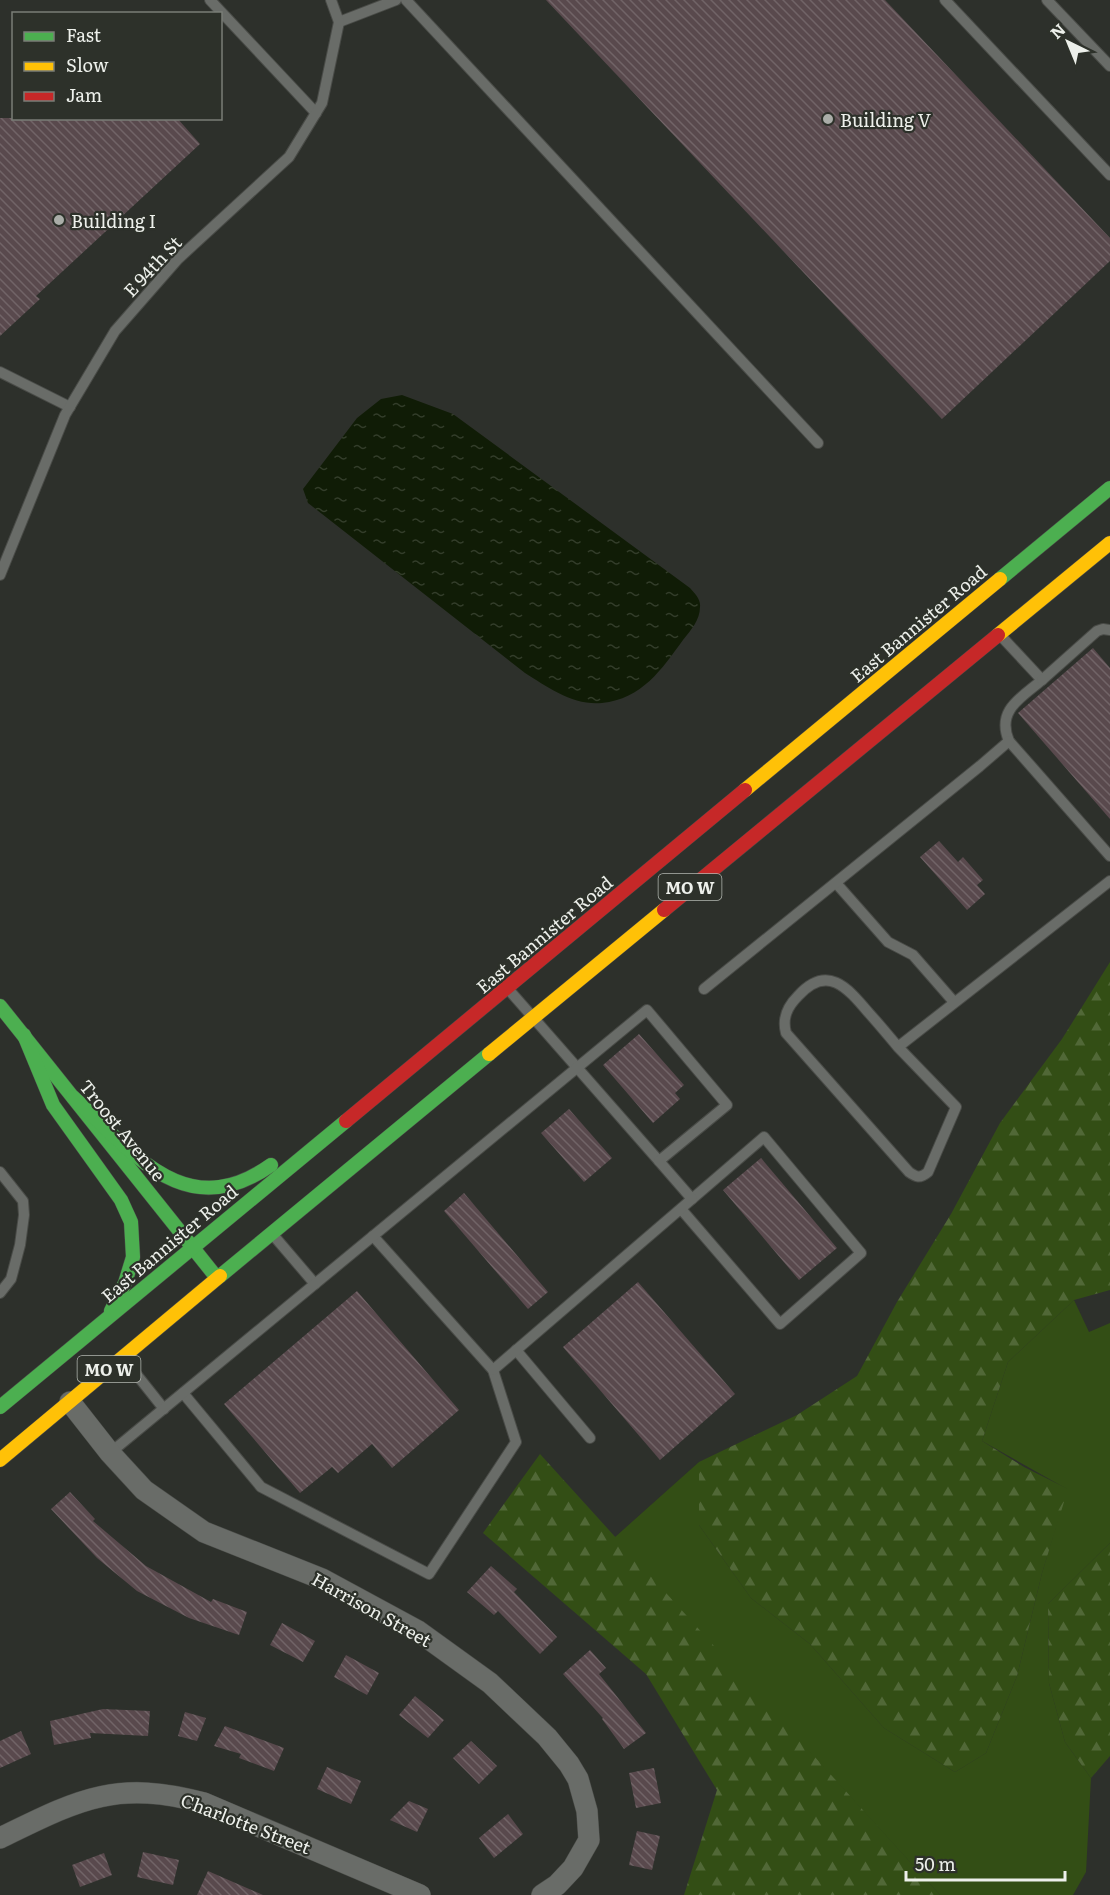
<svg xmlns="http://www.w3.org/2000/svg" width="1110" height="1895" viewBox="0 0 1110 1895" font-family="Literata,serif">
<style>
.green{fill:#334e15}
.forest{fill:url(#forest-firs)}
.water{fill:url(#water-ripples)}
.building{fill:url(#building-back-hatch)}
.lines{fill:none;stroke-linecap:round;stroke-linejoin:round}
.lane-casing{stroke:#494b47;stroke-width:12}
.street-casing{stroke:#494b47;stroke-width:22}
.fast-casing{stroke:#494b47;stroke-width:15}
.slow-casing{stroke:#494b47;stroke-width:15}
.jam-casing{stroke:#494b47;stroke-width:15}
.lane{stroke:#696c68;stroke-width:10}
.street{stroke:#696c68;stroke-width:21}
.fast{stroke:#4caf50;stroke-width:14}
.slow{stroke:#ffc107;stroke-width:14}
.jam{stroke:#c62828;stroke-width:14}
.poi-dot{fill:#aaada8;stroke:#2d312a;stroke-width:2}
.labels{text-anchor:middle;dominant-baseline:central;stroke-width:4.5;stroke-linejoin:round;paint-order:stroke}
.shield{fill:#2d312a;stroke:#b3b7b1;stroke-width:1.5}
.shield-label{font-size:16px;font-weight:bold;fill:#edf0eb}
.poi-label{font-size:18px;fill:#edf0eb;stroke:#2d312a;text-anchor:start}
.street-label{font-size:18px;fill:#edf0eb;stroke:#2d312a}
</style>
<defs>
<pattern id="forest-firs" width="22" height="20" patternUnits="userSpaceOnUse" patternTransform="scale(1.5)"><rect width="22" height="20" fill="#334e15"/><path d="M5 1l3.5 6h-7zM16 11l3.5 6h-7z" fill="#516837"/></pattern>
<pattern id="water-ripples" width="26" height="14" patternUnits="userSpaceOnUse" patternTransform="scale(1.5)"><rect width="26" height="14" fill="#101c06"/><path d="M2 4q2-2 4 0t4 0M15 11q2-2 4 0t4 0" fill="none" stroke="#333d2a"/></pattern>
<pattern id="building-back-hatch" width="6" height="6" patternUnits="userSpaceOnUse" patternTransform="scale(1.5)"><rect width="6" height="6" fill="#59494d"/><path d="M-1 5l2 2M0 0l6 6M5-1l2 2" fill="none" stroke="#716467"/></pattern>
</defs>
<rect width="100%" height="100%" fill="#2d302b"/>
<!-- green -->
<path class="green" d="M 1074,1300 L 1089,1332 L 1110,1323 L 1110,1543 L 1048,1604 L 1049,1683 L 1065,1742 L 1091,1778 L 1086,1872 L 1073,1895 L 940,1895 L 614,1538 L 699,1462 L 699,1525 L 751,1598 L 810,1644 L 884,1728 L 955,1772 L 986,1753 L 1017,1676 L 1042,1573 L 1067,1489 L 982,1441 L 1008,1362 Z"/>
<!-- forest -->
<g class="forest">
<path d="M 1110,962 L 1110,1290 L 1074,1300 L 1008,1362 L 982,1441 L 1024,1467 L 1068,1489 L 1042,1573 L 1017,1676 L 986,1753 L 955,1772 L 884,1728 L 810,1644 L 751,1598 L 699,1525 L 699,1462 L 797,1415 L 857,1376 L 897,1302 L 951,1214 L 1000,1123 L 1062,1039 Z"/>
<path d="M 540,1454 L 940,1895 L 684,1895 L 717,1790 L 646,1674 L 483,1533 Z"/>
<path d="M 1110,1543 L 1110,1756 L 1091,1778 L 1065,1742 L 1049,1683 L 1048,1604 Z"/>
</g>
<!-- water -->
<path class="water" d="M 402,395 L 453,414 L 690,588 C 695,594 701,599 700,607 C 700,620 691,630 683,640 C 662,669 642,699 602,703 C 574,706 547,687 525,673 L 308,503 L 303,489 L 357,418 L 381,399 Z"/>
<!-- building -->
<g class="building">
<path d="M 546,0 L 885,0 L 1110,238 L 1110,261 L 942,419 Z"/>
<path d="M 0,118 L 177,118 L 200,144 L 36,296 L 40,299 L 0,336 Z"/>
<path d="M 1093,648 L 1110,668 L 1110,819 L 1018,713 Z"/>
<path d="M 939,841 L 958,862 L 963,857 L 983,880 L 977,885 L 985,894 L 967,910 L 920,857 Z"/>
<path d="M 639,1034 L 684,1085 L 675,1093 L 680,1099 L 653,1123 L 603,1065 Z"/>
<path d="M 569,1109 L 612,1158 L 584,1182 L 541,1133 Z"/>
<path d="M 761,1158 L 837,1248 L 799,1280 L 723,1190 Z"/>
<path d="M 464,1193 L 548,1292 L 528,1309 L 444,1211 Z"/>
<path d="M 638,1282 L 735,1394 L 660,1460 L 563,1347 Z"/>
<path d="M 357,1291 L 459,1410 L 392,1468 L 372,1444 L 338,1473 L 332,1467 L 300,1493 L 224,1404 Z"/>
<path d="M 70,1492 L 95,1519 L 93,1521 L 146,1566 L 211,1602 L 213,1599 L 247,1612 L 239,1635 L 189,1618 L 137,1591 L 97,1558 L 51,1509 Z"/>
<path d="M 491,1566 L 517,1589 L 514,1592 L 557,1637 L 540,1654 L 498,1611 L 494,1615 L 467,1592 Z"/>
<path d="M 282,1623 L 315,1641 L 303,1662 L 270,1645 Z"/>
<path d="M 590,1650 L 606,1668 L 599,1674 L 646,1733 L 624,1749 L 602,1719 L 603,1718 L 563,1674 Z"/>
<path d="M 346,1655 L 379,1673 L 367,1695 L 334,1677 Z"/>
<path d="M 415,1696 L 444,1720 L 428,1738 L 399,1715 Z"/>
<path d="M 103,1709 L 150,1711 L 148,1736 L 90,1733 L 91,1738 L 54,1745 L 50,1721 Z"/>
<path d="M 185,1712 L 206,1718 L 197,1741 L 178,1736 Z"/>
<path d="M 225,1726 L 284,1748 L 274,1771 L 239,1758 L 241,1754 L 214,1746 Z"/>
<path d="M 21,1731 L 31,1754 L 0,1768 L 0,1741 Z"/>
<path d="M 471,1741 L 497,1766 L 479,1784 L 453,1758 Z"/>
<path d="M 327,1767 L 361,1781 L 351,1804 L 317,1789 Z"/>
<path d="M 654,1768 L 661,1803 L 636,1808 L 629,1773 Z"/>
<path d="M 409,1801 L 428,1809 L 417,1832 L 390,1820 Z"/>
<path d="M 508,1814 L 523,1834 L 494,1858 L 479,1838 Z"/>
<path d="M 637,1831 L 660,1836 L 652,1870 L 629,1865 Z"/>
<path d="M 143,1852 L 179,1860 L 173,1885 L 137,1877 Z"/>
<path d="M 104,1853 L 112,1875 L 80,1887 L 72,1865 Z"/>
<path d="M 208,1871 L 263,1895 L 197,1895 Z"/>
</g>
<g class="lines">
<!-- lane casing -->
<g class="lane-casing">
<g id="lane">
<path d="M 210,0 L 316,113"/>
<path d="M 406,0 L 818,443"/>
<path d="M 945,0 L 1110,175"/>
<path d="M 1047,0 L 1110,66"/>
<path d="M 339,22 L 396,0"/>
<path d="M 0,372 L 70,407"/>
<path d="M 0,575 L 65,415 L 115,331 L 178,259 L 289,157 L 322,103 L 339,22 L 331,0"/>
<path d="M 1001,636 L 1042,680 C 1021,698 996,710 1009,741 L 1110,856"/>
<path d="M 1042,680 L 1097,631 L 1103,629 L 1110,630"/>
<path d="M 836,883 L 888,942 L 913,955 L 954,1002"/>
<path d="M 704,989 L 980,766 L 1009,741"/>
<path d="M 509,990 L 659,1161"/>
<path d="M 898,1047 C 888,1035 878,1023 868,1012 C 847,987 827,964 798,996 C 787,1007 782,1018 786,1033 L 909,1172 C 916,1177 920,1179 928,1172 L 956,1107 L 898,1047 L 1110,881"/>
<path d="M 0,1172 L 23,1201 L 24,1215 L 20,1245 L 11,1279 L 0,1293"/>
<path d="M 681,1209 L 780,1324 L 861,1253 L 764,1137 L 692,1199"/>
<path d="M 274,1236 L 315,1284"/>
<path d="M 516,1350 L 590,1438"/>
<path d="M 125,1360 L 164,1409"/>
<path d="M 183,1393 L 261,1487 L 429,1574 L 516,1442 L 493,1370 L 373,1236"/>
<path d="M 110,1453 L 647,1010 L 727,1105 L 659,1161 L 692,1199 L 493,1370"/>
</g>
</g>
<!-- street casing -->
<g class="street-casing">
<g id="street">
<path d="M 70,1402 L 110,1453 L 144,1490 L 204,1532 L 322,1579 L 418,1631 L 490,1683 L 547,1737 L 569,1764 L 578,1779 L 587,1811 L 589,1840 L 573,1868 L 557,1885 L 542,1895"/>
<path d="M 0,1838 C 78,1800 115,1779 204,1803 L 420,1895"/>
</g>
</g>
<!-- fast casing -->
<g class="fast-casing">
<g id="fast">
<path d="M 1000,579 L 1110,488"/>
<path d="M 0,1006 L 217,1278"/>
<path d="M 24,1035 L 53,1105 L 121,1200 L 131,1222 L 133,1257 L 125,1283 L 111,1311"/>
<path d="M 73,1097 C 132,1151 185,1226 271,1165"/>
<path d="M 220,1276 L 489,1054"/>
<path d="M 0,1407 L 346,1121"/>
</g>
</g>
<!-- slow casing -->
<g class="slow-casing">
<g id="slow">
<path d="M 998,635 L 1110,543"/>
<path d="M 745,790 L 1000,579"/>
<path d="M 489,1054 L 664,910"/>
<path d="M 0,1460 L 220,1276"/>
</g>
</g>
<!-- jam casing -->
<g class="jam-casing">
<g id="jam">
<path d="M 664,910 L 998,635"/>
<path d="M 346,1121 L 745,790"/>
</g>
</g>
<!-- lane -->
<use href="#lane" class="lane"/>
<!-- street -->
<use href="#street" class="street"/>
<!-- fast -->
<use href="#fast" class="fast"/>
<!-- slow -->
<use href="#slow" class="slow"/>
<!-- jam -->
<use href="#jam" class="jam"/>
</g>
<!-- markers -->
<g class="poi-dot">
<circle cx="828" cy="119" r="6"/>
<circle cx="59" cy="220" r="6"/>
</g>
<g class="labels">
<!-- shield labels -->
<g class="shield">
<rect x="658.5" y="874" width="63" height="26" rx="4.5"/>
<rect x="77.5" y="1356" width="63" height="26" rx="4.5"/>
</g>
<g class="shield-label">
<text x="690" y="887">MO W</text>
<text x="109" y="1369">MO W</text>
</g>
<!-- poi labels -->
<g class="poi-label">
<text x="840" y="119">Building V</text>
<text x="71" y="220">Building I</text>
</g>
<!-- street labels -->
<g class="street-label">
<text transform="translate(152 266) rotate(-47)">E 94th St</text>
<text transform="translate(918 623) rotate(-40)">East Bannister Road</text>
<text transform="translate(544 934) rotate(-40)">East Bannister Road</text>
<text transform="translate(123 1130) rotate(51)">Troost Avenue</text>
<text transform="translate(169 1243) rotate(-40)">East Bannister Road</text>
<text transform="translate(372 1609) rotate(29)">Harrison Street</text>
<text transform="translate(246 1823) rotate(21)">Charlotte Street</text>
</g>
</g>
<!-- legend -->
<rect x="12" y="12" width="210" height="108" fill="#2d312a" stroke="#7a7d77" stroke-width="1.5"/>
<rect x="24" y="32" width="30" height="9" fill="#4caf50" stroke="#7a7d77" stroke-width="1.5"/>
<text x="66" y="42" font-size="18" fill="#edf0eb">Fast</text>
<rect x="24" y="62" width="30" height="9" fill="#ffc107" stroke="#7a7d77" stroke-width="1.5"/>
<text x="66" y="72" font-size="18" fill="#edf0eb">Slow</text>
<rect x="24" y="92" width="30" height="9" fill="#c62828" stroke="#7a7d77" stroke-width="1.5"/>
<text x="66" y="102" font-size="18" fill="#edf0eb">Jam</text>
<!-- north arrow -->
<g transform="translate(1068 42) rotate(317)" stroke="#2d312a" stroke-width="4.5" paint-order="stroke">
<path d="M0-4.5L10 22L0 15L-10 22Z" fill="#edf0eb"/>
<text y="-9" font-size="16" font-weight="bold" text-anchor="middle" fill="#edf0eb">N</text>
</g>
<!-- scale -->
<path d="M906 1871v9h159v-9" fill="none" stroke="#edf0eb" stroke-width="3"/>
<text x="915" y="1871" font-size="18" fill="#edf0eb" stroke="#2d312a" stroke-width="4.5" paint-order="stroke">50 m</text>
</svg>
